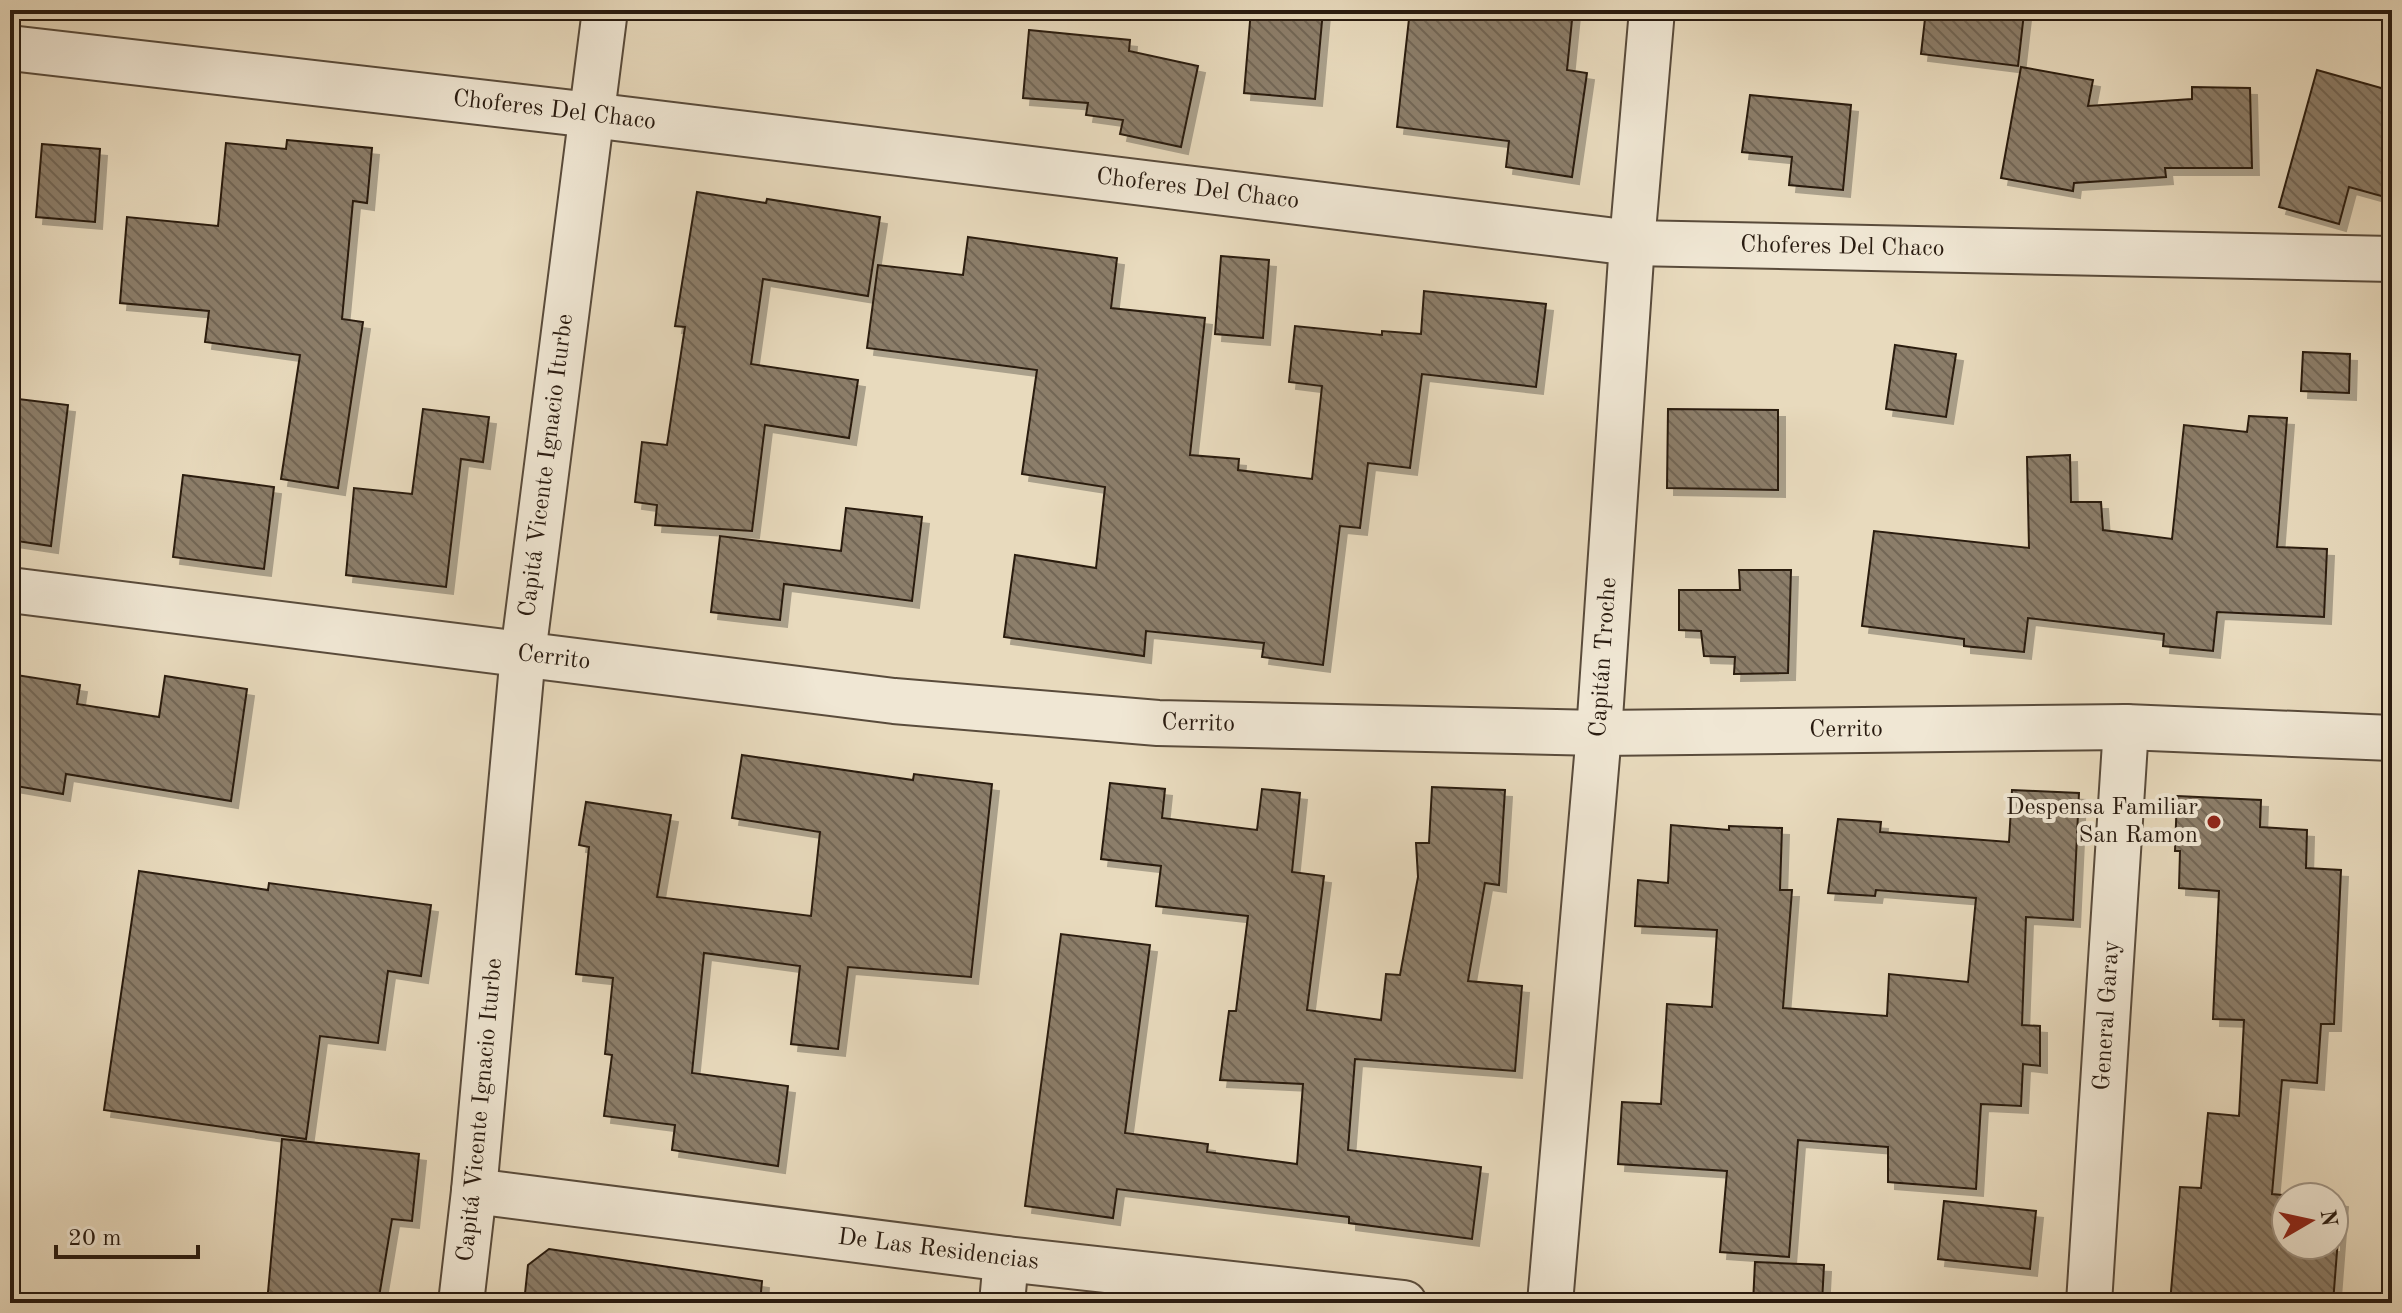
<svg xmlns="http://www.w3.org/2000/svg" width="2402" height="1313" viewBox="0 0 2402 1313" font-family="'Old Standard TT',serif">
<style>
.building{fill:url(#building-back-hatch);stroke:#291b10;stroke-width:2;filter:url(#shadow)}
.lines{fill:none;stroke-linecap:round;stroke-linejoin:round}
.minor-casing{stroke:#594b3b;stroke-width:48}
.minor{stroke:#f0e7d4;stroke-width:44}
.poi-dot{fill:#8f2418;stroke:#f0e7d4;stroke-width:3}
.labels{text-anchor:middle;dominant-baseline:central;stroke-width:8;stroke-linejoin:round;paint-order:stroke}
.street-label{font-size:24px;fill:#291b10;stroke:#f0e7d4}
.poi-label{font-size:24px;fill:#291b10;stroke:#f0e7d4;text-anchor:end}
</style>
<defs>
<pattern id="building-back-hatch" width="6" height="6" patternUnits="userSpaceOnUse" patternTransform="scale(2)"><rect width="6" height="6" fill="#8c7e6a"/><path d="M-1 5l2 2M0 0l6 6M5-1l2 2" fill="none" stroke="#726656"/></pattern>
<filter id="shadow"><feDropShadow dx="7" dy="7" stdDeviation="0" flood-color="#0004"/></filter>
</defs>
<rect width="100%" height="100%" fill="#e8dabd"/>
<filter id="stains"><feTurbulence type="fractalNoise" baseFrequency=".0025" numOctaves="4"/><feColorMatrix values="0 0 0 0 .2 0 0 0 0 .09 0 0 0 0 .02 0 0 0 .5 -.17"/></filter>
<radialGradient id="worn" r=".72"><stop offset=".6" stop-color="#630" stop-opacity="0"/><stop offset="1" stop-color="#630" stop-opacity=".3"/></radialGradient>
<!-- building -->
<g class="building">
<path d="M 1251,10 L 1323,10 L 1315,99 L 1244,93 Z"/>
<path d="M 1410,10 L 1573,10 L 1567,70 L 1587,73 L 1572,177 L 1506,167 L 1509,141 L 1397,127 Z"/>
<path d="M 1926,10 L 1999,10 L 2024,13 L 2018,66 L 1921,54 Z"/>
<path d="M 1029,30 L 1130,40 L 1129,51 L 1198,66 L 1181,147 L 1120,134 L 1123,120 L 1086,115 L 1088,103 L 1023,98 Z"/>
<path d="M 2021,67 L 2093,80 L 2088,106 L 2192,99 L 2192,87 L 2250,88 L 2252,168 L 2165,168 L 2166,177 L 2074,183 L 2073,191 L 2001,178 Z"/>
<path d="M 2317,70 L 2392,91 L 2392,199 L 2349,187 L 2339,224 L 2279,207 Z"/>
<path d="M 1750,95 L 1851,105 L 1843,190 L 1789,185 L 1792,157 L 1742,152 Z"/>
<path d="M 287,140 L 372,148 L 367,203 L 353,201 L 342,319 L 363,322 L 338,488 L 281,479 L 300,355 L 205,342 L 209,311 L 120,303 L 127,217 L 218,226 L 226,143 L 286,149 Z"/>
<path d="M 42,144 L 100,149 L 95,222 L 36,217 Z"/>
<path d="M 697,192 L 766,203 L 767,199 L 880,217 L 868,296 L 763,279 L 751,364 L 858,380 L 849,438 L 765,425 L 752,531 L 655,525 L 657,505 L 635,502 L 642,442 L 667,445 L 685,327 L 675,326 Z"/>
<path d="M 968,237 L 1117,258 L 1111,308 L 1205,318 L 1190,455 L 1239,459 L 1238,470 L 1312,479 L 1322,386 L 1289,382 L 1295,326 L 1382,335 L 1382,331 L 1421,334 L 1424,291 L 1546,304 L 1536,387 L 1422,374 L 1410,468 L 1368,463 L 1360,528 L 1340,526 L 1323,665 L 1262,657 L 1264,643 L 1146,631 L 1144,656 L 1004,637 L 1015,555 L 1096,568 L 1105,487 L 1022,474 L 1037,370 L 867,348 L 878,265 L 963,275 Z"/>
<path d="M 1221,256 L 1269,260 L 1263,338 L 1215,334 Z"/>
<path d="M 1895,345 L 1956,354 L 1946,417 L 1886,409 Z"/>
<path d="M 2303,352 L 2350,354 L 2349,393 L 2301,391 Z"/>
<path d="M 10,398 L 68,405 L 51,546 L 10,540 Z"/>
<path d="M 423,409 L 489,417 L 483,462 L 461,459 L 446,587 L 346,575 L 354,488 L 412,494 Z"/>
<path d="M 1668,409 L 1778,410 L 1778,490 L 1667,488 Z"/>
<path d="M 2249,416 L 2287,418 L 2277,547 L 2327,549 L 2324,617 L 2217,612 L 2213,651 L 2163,646 L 2164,634 L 2028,618 L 2024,652 L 1964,646 L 1964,639 L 1862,626 L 1874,531 L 2029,548 L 2027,457 L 2070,455 L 2071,502 L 2101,502 L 2103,530 L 2172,539 L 2184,425 L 2247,432 Z"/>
<path d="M 183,475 L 274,487 L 264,569 L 173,557 Z"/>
<path d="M 846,508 L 922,517 L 912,601 L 784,584 L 780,620 L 711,612 L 720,536 L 841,551 Z"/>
<path d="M 1739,570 L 1791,570 L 1788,673 L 1734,674 L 1735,657 L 1704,656 L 1701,631 L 1679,630 L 1679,590 L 1740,590 Z"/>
<path d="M 10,674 L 80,685 L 77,704 L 159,717 L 165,676 L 247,689 L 231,801 L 66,774 L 63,794 L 10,785 Z"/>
<path d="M 742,755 L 913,780 L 914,774 L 992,784 L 971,977 L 848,967 L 838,1049 L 791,1044 L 800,966 L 704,953 L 692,1073 L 788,1086 L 778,1166 L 672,1150 L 675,1125 L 604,1116 L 612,1055 L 605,1054 L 613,978 L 576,974 L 589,847 L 579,845 L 586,802 L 671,815 L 657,897 L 811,916 L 820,832 L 732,818 Z"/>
<path d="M 1110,783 L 1165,789 L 1162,818 L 1257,830 L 1262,789 L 1300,793 L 1292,872 L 1324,876 L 1307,1010 L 1381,1020 L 1386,974 L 1400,975 L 1418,877 L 1416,843 L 1429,843 L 1432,787 L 1505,790 L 1499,885 L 1485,883 L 1468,981 L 1522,986 L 1515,1071 L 1355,1059 L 1348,1150 L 1481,1167 L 1472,1239 L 1349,1223 L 1349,1217 L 1117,1189 L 1113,1218 L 1025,1206 L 1061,934 L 1150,945 L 1125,1133 L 1208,1144 L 1207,1152 L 1297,1164 L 1303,1084 L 1220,1080 L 1229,1011 L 1236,1011 L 1248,916 L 1156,906 L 1161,866 L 1101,859 Z"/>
<path d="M 2012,790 L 2079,793 L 2073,920 L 2026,917 L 2022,1025 L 2040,1026 L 2040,1066 L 2023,1064 L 2021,1106 L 1981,1104 L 1976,1189 L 1888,1182 L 1888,1147 L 1798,1140 L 1789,1257 L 1720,1252 L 1727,1171 L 1618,1164 L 1622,1102 L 1661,1104 L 1667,1004 L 1712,1007 L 1717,930 L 1635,926 L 1638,880 L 1668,883 L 1671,825 L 1729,830 L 1729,826 L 1782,828 L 1780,890 L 1792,890 L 1783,1008 L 1887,1016 L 1889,974 L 1968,982 L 1976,898 L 1876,890 L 1875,896 L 1828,893 L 1838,819 L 1881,822 L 1880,832 L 2009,842 Z"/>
<path d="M 2177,796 L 2261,800 L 2260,827 L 2307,830 L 2306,868 L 2341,870 L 2334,1024 L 2321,1024 L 2317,1083 L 2282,1080 L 2272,1194 L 2305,1197 L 2286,1197 L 2286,1245 L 2334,1245 L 2334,1199 L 2341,1200 L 2333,1303 L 2170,1303 L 2180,1187 L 2201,1188 L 2208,1113 L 2239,1116 L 2244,1020 L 2213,1019 L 2219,891 L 2179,888 L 2180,851 L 2175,851 Z"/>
<path d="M 139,871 L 268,890 L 269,883 L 431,905 L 421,976 L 388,971 L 378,1043 L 320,1036 L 306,1139 L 104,1110 Z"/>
<path d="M 282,1139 L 419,1154 L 412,1221 L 392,1219 L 378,1303 L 267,1303 Z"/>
<path d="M 1944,1201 L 2036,1211 L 2030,1269 L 1938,1259 Z"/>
<path d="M 549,1249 L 762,1281 L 760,1303 L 524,1303 L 528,1265 Z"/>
<path d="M 1755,1262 L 1824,1265 L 1822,1303 L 1753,1303 Z"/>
</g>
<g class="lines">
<!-- minor casing -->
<g class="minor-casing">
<g id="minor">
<path id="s1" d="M 10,48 L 591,115 L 1632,243 L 2392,259"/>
<path id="s2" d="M 10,590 L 894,701 L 1158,723 L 1599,733 L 2126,727 L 2392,738"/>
<path id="s3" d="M 474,1191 L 1006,1259 L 1404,1303"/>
<path id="s4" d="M 461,1303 L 474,1191 L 523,654 L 605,10"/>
<path d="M 1002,1303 L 1006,1259"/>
<path id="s5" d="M 1550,1303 L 1599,733 L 1632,243 L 1652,10"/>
<path id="s6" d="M 2089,1303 L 2126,727"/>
</g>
</g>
<!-- minor -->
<use href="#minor" class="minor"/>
</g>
<!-- markers -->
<circle class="poi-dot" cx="2214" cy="822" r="8"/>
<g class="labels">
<!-- street labels -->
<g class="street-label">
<text stroke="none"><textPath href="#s1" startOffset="548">Choferes Del Chaco</textPath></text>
<text stroke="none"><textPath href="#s1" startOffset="1196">Choferes Del Chaco</textPath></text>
<text stroke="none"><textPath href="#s1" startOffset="1844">Choferes Del Chaco</textPath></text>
<text stroke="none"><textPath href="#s4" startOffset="842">Capitá Vicente Ignacio Iturbe</textPath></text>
<text stroke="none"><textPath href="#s2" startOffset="548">Cerrito</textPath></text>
<text stroke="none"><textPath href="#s5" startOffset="648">Capitán Troche</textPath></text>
<text stroke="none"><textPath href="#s2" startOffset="1196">Cerrito</textPath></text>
<text stroke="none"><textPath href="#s2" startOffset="1844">Cerrito</textPath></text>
<text stroke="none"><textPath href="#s6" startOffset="288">General Garay</textPath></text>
<text stroke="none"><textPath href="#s4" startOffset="194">Capitá Vicente Ignacio Iturbe</textPath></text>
<text stroke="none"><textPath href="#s3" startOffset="468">De Las Residencias</textPath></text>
</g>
<!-- poi labels -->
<g class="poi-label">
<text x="2198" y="808">Despensa Familiar<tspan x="2198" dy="28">San Ramon</tspan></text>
</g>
</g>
<!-- margin -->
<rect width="2402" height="1313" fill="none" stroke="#e8dabd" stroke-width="40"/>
<rect x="12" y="12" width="2378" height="1289" fill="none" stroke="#291b10" stroke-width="4"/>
<rect x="20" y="20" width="2362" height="1273" fill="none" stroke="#291b10" stroke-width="2"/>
<!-- north arrow -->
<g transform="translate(2310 1221) rotate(81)"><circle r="38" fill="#f0e7d4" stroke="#a09586" stroke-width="2"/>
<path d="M0-6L14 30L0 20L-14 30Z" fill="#8f2418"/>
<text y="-12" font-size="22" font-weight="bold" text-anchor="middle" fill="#291b10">N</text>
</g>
<!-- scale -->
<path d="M56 1245v12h142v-12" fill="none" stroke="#291b10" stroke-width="4"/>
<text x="68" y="1245" font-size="24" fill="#291b10" stroke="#f0e7d4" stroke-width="6" paint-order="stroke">20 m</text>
<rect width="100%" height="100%" filter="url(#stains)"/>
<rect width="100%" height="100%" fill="url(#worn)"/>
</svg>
